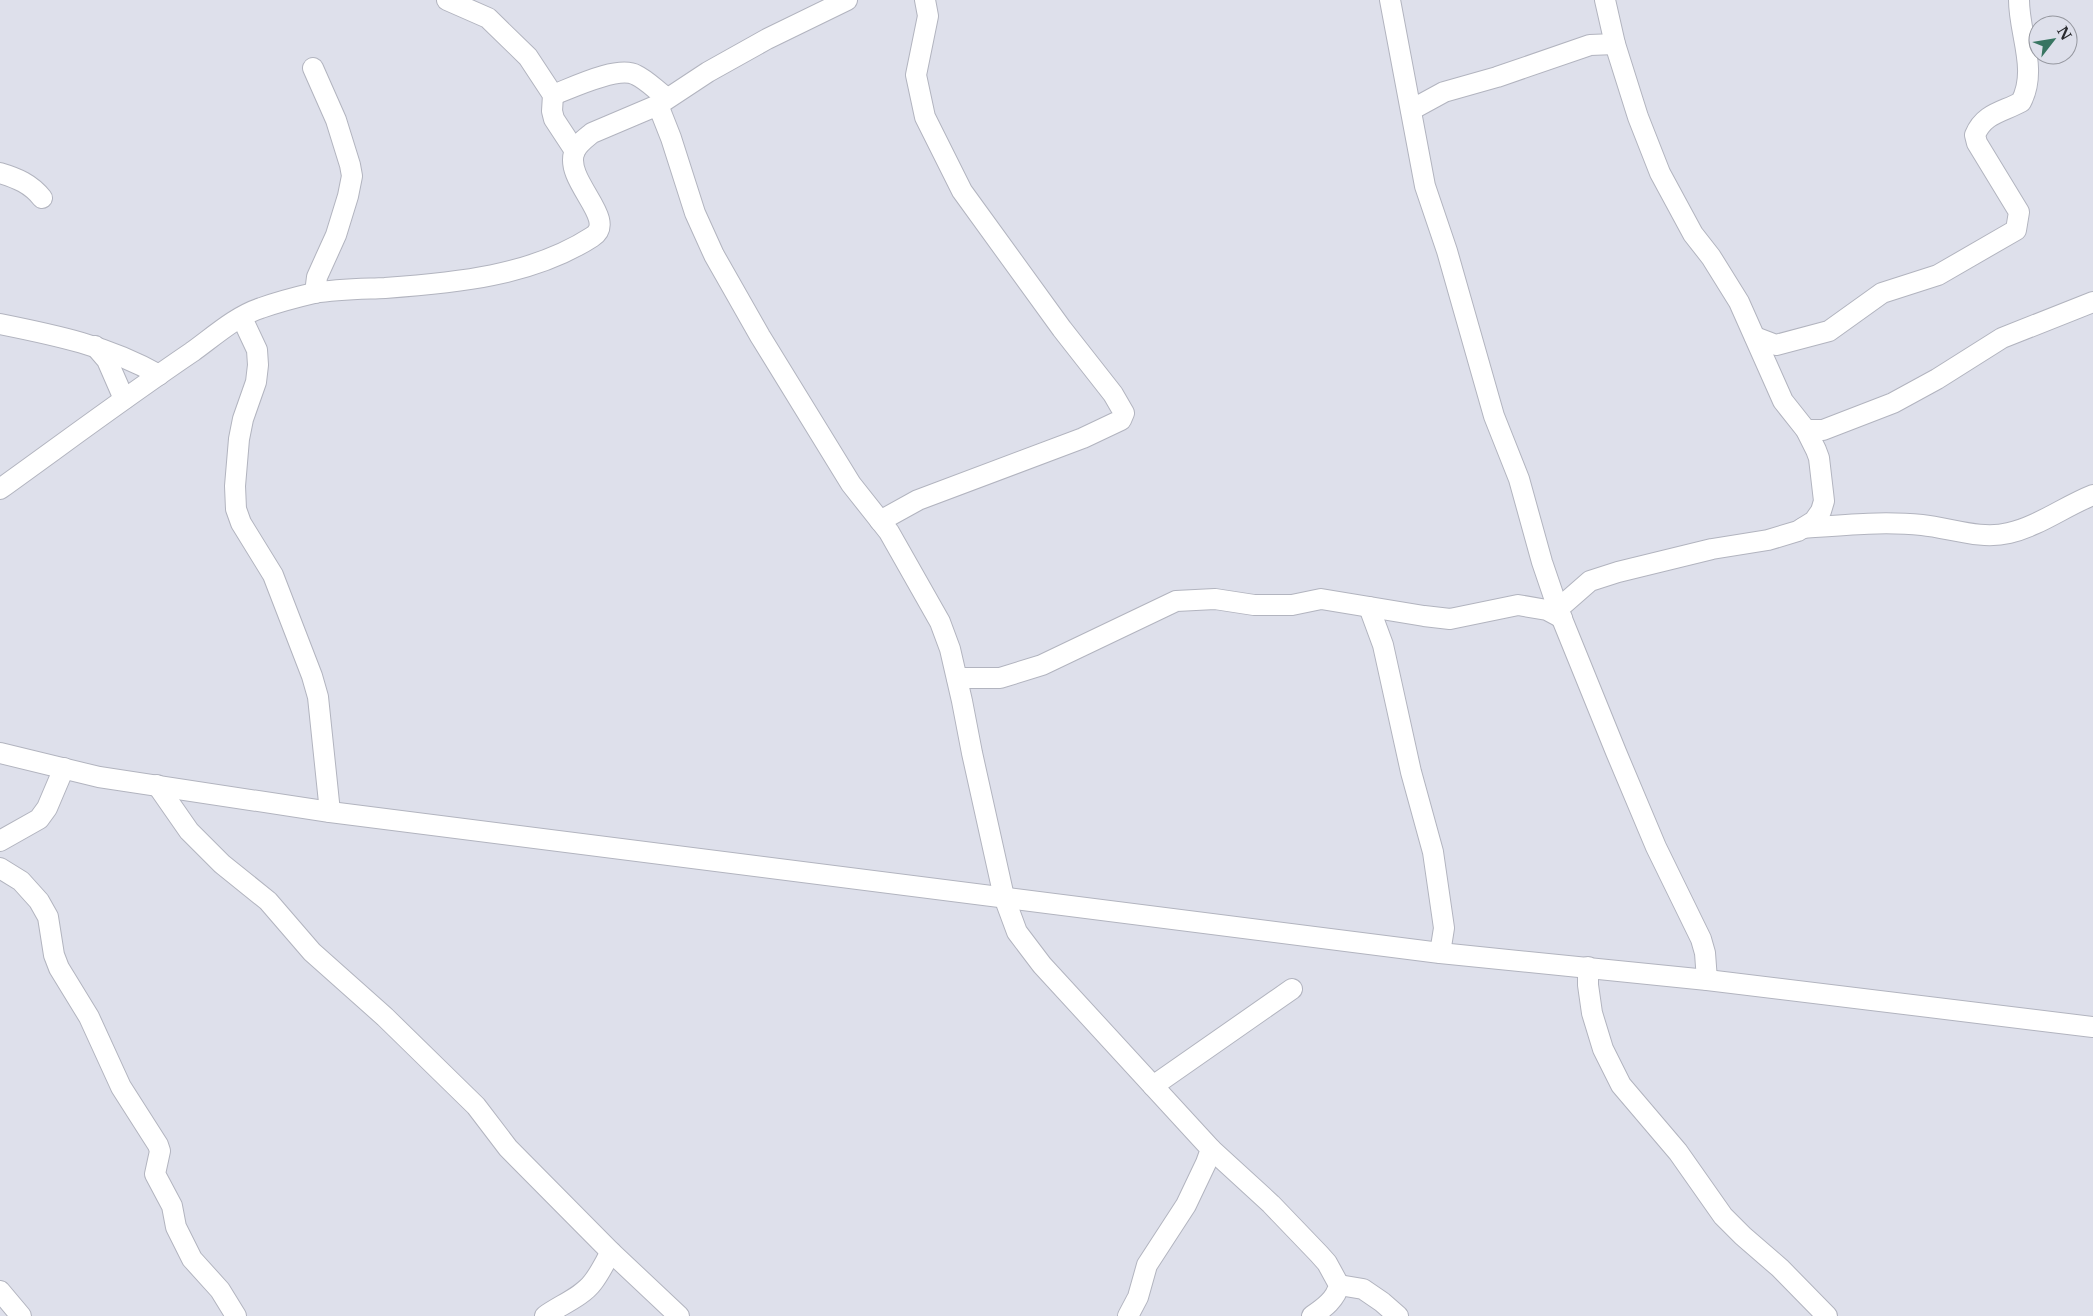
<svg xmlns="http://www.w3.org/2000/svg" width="2093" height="1316" viewBox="0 0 2093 1316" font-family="'Libre Baskerville',serif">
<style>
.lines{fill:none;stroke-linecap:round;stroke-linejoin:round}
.minor-casing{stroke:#b2b4bf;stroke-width:22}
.minor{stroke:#fff;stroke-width:20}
</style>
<rect width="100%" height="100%" fill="#dee0eb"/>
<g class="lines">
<!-- minor casing -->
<g class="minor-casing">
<g id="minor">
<path d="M 447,0 L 488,18 L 528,57 L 553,95 L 552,111 L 554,119 L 575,151"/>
<path d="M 1390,0 L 1425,186 L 1447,251 L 1494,416 L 1519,479 L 1542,562 L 1558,609 L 1616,752 L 1656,847 L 1701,939 L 1705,953 L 1707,980"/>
<path d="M 313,68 L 336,120 L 350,165 L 352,176 L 348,196 L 336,235 L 317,277 L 315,293"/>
<path d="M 553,95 C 572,88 618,65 636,75 C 647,80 657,91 667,98"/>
<path d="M 658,105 L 708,72 L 767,39 L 847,0"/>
<path d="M 1411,110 L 1444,92 L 1497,77 L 1590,45 L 1615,44"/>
<path d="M 0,173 C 17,178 31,184 42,198"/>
<path d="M 242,318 L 257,350 L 258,365 L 256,382 L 243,419 L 239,439 L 235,486 L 236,509 L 241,523 L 273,575 L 312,676 L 318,697 L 330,812"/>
<path d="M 0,324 C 55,335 109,346 159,375"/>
<path d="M 1755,337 L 1776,345 L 1829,331 L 1882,293 L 1938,275 L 2016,230 L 2019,212 L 1977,143 L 1975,135 C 1984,113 2003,112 2021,102 C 2038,70 2019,34 2019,0"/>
<path d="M 95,346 L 107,360 L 124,399"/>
<path d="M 1806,430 L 1823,430 L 1893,403 L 1937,379 L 2002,338 L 2093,302"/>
<path d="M 0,489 C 64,443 127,396 192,352 C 213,337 236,316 261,308 C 278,302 297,297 314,293 C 337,289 362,289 385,288 C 454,283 532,276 592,237 C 619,220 565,182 574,153 C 577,144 586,138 592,133 L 658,105 L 671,138 L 695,213 L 714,255 L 760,336 L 851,484 L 889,532 L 940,622 L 950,649 L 962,701 L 972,753 L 1004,897 L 1017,932 L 1042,965 L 1211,1149 L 1206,1163 L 1186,1205 L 1147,1265 L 1138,1297 L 1128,1316"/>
<path d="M 880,521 L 918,500 L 1083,438 L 1121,420 L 1124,413 L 1113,394 L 1062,329 L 962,191 L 925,117 L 916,75 L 928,16 L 925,0"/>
<path d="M 1803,528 C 1842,525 1883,521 1922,525 C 1951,528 1980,540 2009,533 C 2039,526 2065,506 2093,495"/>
<path d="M 1369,607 L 1383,645 L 1411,772 L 1433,852 L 1444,928 L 1440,953"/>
<path d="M 1558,609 L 1590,581 L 1618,572 L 1712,549 L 1768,540 L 1798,531 L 1814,521 L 1821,511 L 1824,501 L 1819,458 L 1816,450 L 1806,430 L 1783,401 L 1739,302 L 1711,257 L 1693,234 L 1660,173 L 1638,117 L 1615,44 L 1605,0"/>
<path d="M 957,678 L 1000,678 L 1042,665 L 1176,601 L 1215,599 L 1254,605 L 1292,605 L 1321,599 L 1424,616 L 1450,619 L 1518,605 L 1547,610 L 1562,618"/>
<path d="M 0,753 L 99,777 L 330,812 L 1440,953 L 1707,980 L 2093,1027"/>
<path d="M 157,785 L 189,831 L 222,864 L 268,901 L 312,952 L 385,1017 L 476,1106 L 508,1148 L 611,1252 L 679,1316"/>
<path d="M 0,841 L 39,819 L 47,808 L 64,768"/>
<path d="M 0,868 L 21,881 L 39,901 L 48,917 L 54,955 L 59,968 L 89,1017 L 121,1087 L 158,1145 L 160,1151 L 155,1174 L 172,1206 L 176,1227 L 192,1259 L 220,1290 L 236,1316"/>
<path d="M 1588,967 L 1588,985 L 1592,1013 L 1603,1049 L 1621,1085 L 1678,1152 L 1723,1216 L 1743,1236 L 1780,1268 L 1827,1316"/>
<path d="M 1153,1086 L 1292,989"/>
<path d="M 1211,1149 L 1271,1204 L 1319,1254 L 1327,1263 L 1339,1285 C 1336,1299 1324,1308 1312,1316"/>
<path d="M 1339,1285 L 1363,1289 L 1382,1302 L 1398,1316"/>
<path d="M 0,1291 L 21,1316"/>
<path d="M 545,1316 C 560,1305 582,1297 593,1282 C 600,1273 605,1262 611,1252"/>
</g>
</g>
<!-- minor -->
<use href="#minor" class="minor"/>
</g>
<!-- north arrow -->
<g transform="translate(2053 40) rotate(59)"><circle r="24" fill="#dee0eb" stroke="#9698a0"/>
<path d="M0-4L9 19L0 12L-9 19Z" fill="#387561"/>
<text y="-8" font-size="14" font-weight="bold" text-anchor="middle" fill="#2a2b2f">N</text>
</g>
</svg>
